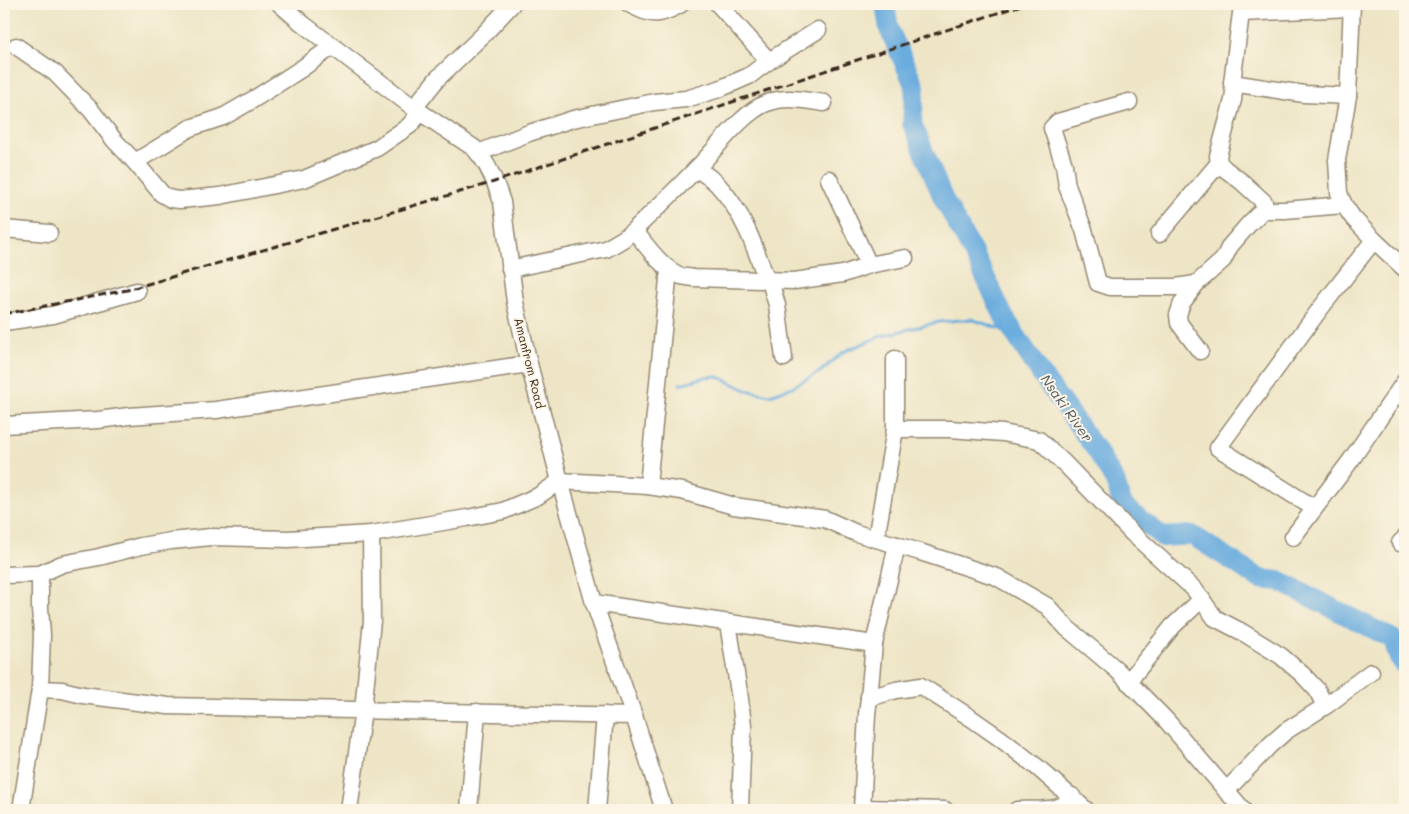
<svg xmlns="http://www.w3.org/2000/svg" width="1409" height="814" viewBox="0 0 1409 814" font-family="Mali,sans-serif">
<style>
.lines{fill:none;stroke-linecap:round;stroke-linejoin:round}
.stream{stroke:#69acde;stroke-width:3}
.river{stroke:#69acde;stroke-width:20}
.minor-casing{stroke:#948872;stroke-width:19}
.minor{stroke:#fff;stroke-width:16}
.rail{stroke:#3b2a1e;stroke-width:3;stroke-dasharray:8 4;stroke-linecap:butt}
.labels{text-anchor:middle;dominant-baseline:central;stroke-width:4;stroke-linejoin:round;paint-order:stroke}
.street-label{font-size:12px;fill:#3b2a1e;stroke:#fcf5e5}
.water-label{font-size:14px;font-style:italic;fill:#4b5861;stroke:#fcf5e5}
</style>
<rect width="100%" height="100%" fill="#fcf5e5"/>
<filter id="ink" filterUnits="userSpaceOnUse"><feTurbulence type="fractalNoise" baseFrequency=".02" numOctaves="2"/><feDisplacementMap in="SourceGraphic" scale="10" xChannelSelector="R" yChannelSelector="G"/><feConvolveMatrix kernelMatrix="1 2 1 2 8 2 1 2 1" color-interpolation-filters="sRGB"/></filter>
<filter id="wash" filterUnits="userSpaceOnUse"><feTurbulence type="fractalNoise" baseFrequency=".0096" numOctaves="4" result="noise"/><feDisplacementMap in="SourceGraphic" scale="20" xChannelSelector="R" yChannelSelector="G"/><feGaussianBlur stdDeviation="1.12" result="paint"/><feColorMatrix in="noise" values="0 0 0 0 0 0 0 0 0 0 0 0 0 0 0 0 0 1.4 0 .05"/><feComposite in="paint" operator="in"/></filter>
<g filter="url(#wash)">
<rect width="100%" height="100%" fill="#eee5c6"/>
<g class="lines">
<!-- stream -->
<path class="stream" d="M 680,384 L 706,377 L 717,376 L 746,390 L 770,395 L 790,388 L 820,372 L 843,352 L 881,336 L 939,322 L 971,319 L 1015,334"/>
<!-- river -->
<path class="river" d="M 885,4 L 889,29 L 915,87 L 912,123 L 943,198 L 979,264 L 1004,317 L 1043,377 L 1097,451 L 1115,481 L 1123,506 L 1163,537 L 1192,535 L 1260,579 L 1279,581 L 1393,639 L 1398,656 L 1405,665"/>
</g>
</g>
<g filter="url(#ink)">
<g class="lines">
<!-- minor casing -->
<g class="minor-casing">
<g id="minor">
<path d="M 280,4 L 303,24 L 414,108 L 474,148 C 488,162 496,184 502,202 L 515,302 L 529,364 L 560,481 L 594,603 L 634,716 L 664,810"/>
<path d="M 629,4 C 653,16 658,17 681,4"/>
<path d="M 718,4 L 769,61"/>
<path d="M 1352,4 L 1348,96 L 1337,160 L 1339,193 L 1344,205 L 1353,218 L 1374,240 L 1405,269"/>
<path d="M 16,46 L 55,73 L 91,110 L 114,140 L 135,162 L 162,194 L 171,199 L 180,200 L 220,196 L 304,179 L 377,148 L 409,126 L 420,113"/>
<path d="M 1232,83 L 1304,94 L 1348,96"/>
<path d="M 1129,102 L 1058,122 L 1052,128 L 1064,165 L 1067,186 L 1084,230 L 1098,283 L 1110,287 L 1176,287 L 1196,284"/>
<path d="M 414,108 L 437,79 L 484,34 L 512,4"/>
<path d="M 478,153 L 529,133 L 573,119 L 654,102 L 686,99 L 719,89 L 749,76 L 769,61 L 818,30"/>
<path d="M 135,162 L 190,128 L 223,117 L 254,99 L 301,69 L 333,46"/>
<path d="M 697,169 C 704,174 713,179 718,185 C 743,212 755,247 767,281"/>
<path d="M 829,179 L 869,265"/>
<path d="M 1263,210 L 1285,210 L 1344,205"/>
<path d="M 4,229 L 49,233"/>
<path d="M 634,230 C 647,246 661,268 681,276 C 685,277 689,277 693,278 L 794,281 L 843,274 L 869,265 L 905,258"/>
<path d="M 1159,234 L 1219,163"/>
<path d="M 510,269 L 606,249 L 623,239 L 634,230 C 655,210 677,189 697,168 C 715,150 744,111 767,103 C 786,96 805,100 824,103"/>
<path d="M 770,281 L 777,305 L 784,358"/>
<path d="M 4,322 L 53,315 L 137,291"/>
<path d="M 1200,351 L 1179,323 L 1178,315 L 1182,303 L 1196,284 L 1223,260 L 1230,246 L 1248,225 L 1263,210 L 1264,202 L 1242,182 L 1225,169 L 1219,163 L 1218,156 L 1233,100 L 1234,91 L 1232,83 L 1241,13 L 1351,8"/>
<path d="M 4,425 L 98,420 L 129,416 L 216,410 L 529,364"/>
<path d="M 895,429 L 950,429 L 1003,433 L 1039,440 L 1065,464 L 1132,533 L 1194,589 L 1215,618 L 1242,632 L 1281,656 L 1303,675 L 1317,690 L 1325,706"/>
<path d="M 648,486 L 669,269"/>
<path d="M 1314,508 L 1218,448 L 1320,309 L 1374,240"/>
<path d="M 1293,537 L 1351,460 L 1405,381"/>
<path d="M 876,539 L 895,429 L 895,359"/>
<path d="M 1400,543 L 1405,538"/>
<path d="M 40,574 L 62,564 L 99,557 L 141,546 L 171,541 L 211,537 L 288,539 L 371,534 L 467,518 L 503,511 L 538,496 L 560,481 L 648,486 L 682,491 L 734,506 L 825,519 L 856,533 L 920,552 L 997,577 L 1047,606 L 1067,628 L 1117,670 L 1166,720 L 1243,810"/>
<path d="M 4,575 L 40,574 L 40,608 L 42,635 L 40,689 L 21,810"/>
<path d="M 594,603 L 874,644"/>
<path d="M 728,623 L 740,699 L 743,726 L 740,810"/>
<path d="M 1128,682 L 1173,626 L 1202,599"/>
<path d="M 40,689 L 62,690 L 83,695 L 168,706 L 634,716"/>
<path d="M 869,698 L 896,690 L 921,686 L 971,718 L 1001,739 L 1037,767 L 1086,810"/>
<path d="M 1226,791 L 1270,745 L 1286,731 L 1327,705 L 1371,672"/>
<path d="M 862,808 L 945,810"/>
<path d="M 349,810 L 363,710 L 372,621 L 371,534"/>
<path d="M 469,810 L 477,712"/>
<path d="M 597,810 L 605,715"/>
<path d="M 862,810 L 867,714 L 869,698 L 874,644 L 897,545"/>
<path d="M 1017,810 C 1030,809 1052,812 1063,805 C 1067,803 1069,800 1072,796"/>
</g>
</g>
<!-- minor -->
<use href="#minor" class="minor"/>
<!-- rail -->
<path class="rail" d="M 4,314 L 127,290 L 494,182 L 1024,4"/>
</g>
</g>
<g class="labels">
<!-- street labels -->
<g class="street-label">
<text transform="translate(530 363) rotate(76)">Amanfrom Road</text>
</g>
<!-- water labels -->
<g class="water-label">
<text transform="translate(1067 408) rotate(55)">Nsaki River</text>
</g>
</g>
<!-- margin -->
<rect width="1409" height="814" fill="none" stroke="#fcf5e5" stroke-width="20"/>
</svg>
